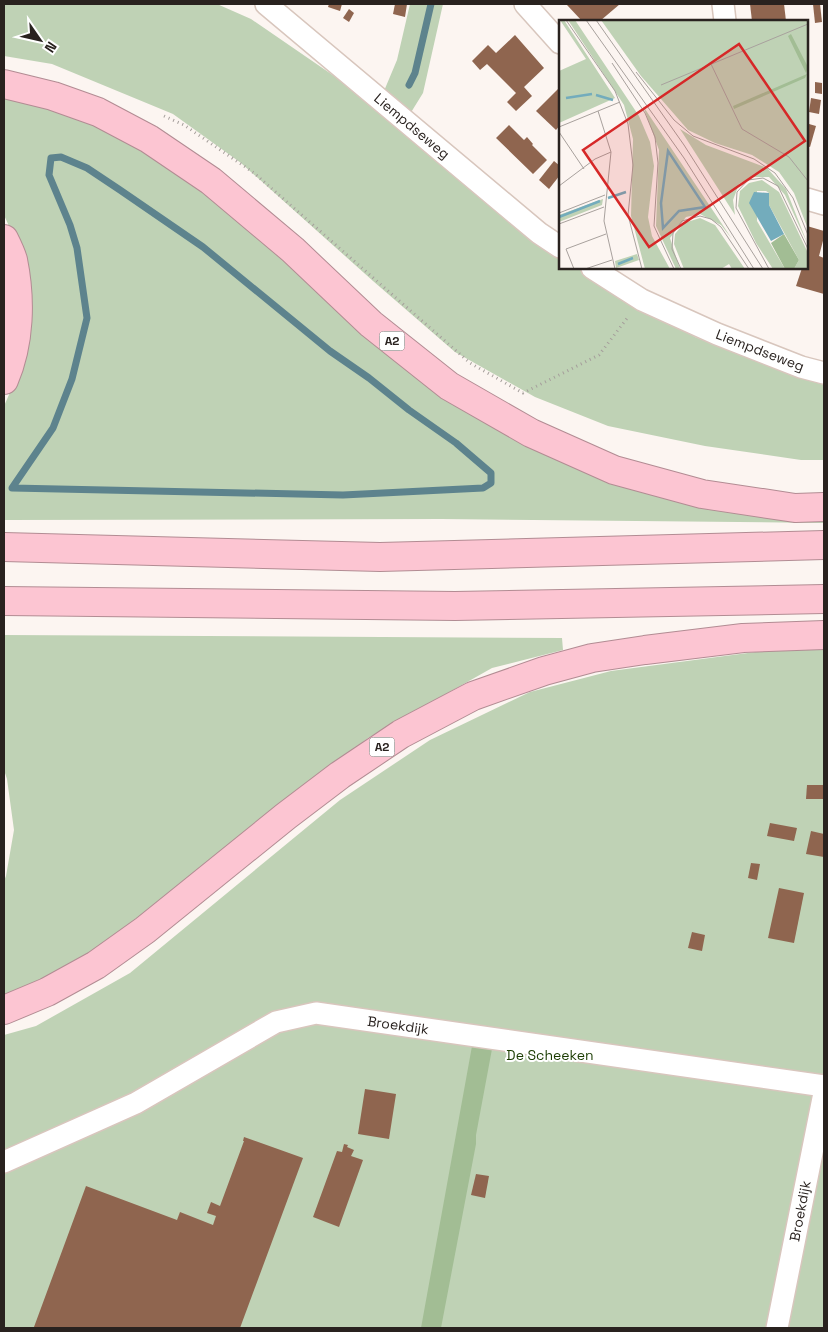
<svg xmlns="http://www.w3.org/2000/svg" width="828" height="1332" viewBox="0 0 828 1332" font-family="'Space Grotesk',sans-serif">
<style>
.green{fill:#bfd2b5}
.forest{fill:#a2bd94}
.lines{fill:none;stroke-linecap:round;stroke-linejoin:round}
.stream{stroke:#5d838d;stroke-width:7}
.building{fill:#8f654f}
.minor-casing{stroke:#d8c6bd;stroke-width:24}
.motorway-casing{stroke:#b28c93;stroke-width:30}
.path{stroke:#a59e9b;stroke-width:3;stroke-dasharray:1 4;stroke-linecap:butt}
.minor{stroke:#fff;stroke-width:21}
.motorway{stroke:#fcc5d2;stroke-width:28}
.labels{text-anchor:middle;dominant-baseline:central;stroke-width:4;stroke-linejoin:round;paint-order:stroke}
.shield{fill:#fff;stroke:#696462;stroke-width:1}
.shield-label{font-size:12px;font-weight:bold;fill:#29221f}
.street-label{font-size:14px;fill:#29221f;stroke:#fff}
.park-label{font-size:14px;fill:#1a3b00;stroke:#fff}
.inset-river{fill:none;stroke:#73acbc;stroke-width:2.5}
.inset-road{fill:none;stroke:#a8a19d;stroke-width:1}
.view{fill:#d62828;fill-opacity:0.15;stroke:#d62828;stroke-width:2.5}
.inset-edge{fill:none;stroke:#29221f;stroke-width:2.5}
</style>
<rect width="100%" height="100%" fill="#fcf5f1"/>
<!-- green -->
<g class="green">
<path d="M 4,4 L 217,4 L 251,19 L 369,100 L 560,255 L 560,268 L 581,268 L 695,337 L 789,374 L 824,385 L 824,460 L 801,460 L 705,446 L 608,426 L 535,397 L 455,352 L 373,281 L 241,163 L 173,114 L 52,64 L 4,56 Z"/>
<path d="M 410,4 L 443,4 L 423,93 L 410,114 L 384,91 L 397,60 Z"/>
<path d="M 4,94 L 52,108 L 94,125 L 144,150 L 205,191 L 526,442 L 824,520 L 824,523 L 441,519 L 4,520 L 4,406 L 19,372 L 21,253 L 4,215 Z"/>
<path d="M 4,635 L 562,638 L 563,650 L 492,668 L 368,738 L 82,963 L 4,1001 L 4,881 L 6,876 L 14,830 L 7,779 L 4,770 Z"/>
<path d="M 824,647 L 824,1328 L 4,1328 L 4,1035 L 36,1026 L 130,973 L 340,800 L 430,740 L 530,692 L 611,671 L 763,651 Z"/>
</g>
<!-- forest -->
<path class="forest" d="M 472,1046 L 492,1049 L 476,1135 L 476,1144 L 441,1328 L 421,1328 Z"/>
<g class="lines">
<!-- stream -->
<g class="stream">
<path d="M 409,85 L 415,73 L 431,4"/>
<path d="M 61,157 L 87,168 L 120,190 L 203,247 L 330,351 L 369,378 L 409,410 L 456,443 L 491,473 L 491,483 L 483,488 L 343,495 L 12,488 L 53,428 L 72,379 L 87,318 L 77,248 L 70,225 L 49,175 L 51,158 Z"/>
</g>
</g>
<!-- building -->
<g class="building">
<path d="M 329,4 L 342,4 L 340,11 L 328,7 Z"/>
<path d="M 395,4 L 407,4 L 405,17 L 393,14 Z"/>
<path d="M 569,4 L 620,4 L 600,21 L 582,21 L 567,5 Z"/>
<path d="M 750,4 L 784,4 L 786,21 L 752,21 Z"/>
<path d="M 813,4 L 820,4 L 822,22 L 815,23 Z"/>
<path d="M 349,9 L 354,13 L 349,22 L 343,18 Z"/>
<path d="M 515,35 L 544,68 L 524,87 L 532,96 L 516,111 L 507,102 L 516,93 L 487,64 L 480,70 L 472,61 L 488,45 L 496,53 Z"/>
<path d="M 815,82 L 822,83 L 822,94 L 815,93 Z"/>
<path d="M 560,87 L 560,125 L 556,130 L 536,111 Z"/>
<path d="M 811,98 L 821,100 L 819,114 L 809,112 Z"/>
<path d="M 809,124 L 816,126 L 810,147 L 807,146 L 807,132 Z"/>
<path d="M 509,125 L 524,140 L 527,137 L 533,144 L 532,145 L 547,160 L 533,174 L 496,138 Z"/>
<path d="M 554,161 L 560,166 L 560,175 L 549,189 L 539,180 Z"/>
<path d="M 807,226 L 824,231 L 824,237 L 819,256 L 824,258 L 824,294 L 796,286 L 802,268 L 807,268 Z"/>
<path d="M 807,785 L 824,785 L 824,799 L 806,799 Z"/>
<path d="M 770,823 L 797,828 L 794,841 L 767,836 Z"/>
<path d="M 811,831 L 824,834 L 824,857 L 806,854 Z"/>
<path d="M 751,863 L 760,864 L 757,880 L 748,878 Z"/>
<path d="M 779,888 L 804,893 L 794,943 L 768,938 Z"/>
<path d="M 692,932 L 705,935 L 702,951 L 688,948 Z"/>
<path d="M 365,1089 L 396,1094 L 389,1139 L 358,1134 Z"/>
<path d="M 244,1137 L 303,1158 L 240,1328 L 36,1328 L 34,1327 L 86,1186 L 177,1220 L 180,1212 L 213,1225 L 216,1216 L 207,1213 L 211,1202 L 220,1206 L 244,1141 L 243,1141 Z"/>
<path d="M 344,1144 L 348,1145 L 347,1147 L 354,1150 L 351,1156 L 363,1160 L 339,1227 L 313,1217 L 337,1151 L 342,1152 Z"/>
<path d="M 476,1174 L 489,1176 L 485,1198 L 471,1195 Z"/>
</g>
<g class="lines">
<!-- minor casing -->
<g class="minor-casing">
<g id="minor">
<path d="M 266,4 L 539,233 L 560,247"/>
<path d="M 525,4 L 560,43"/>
<path d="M 723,4 L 725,21"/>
<path d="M 807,199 L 824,204"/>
<path d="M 592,268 L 642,300 L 717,334 L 801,367 L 824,373"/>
<path d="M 4,1162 L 136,1103 L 276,1022 L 316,1013 L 824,1086"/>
<path d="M 777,1328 L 824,1093"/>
</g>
</g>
<!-- motorway casing -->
<g class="motorway-casing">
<g id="motorway">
<path d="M 4,84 L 53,96 L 98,112 L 149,139 L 211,181 L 293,250 L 371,324 L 449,386 L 531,433 L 614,470 L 702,494 L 795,508 L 824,507"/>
<path d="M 4,239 C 7,245 11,253 13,260 C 21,299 20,343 4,380"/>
<path d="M 4,547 L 380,557 L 824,545"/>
<path d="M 4,601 L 455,606 L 824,599"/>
<path d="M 4,1010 L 47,992 L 96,965 L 145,930 L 286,816 L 340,775 L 401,734 L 473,696 L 544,671 L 592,658 L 645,650 L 743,638 L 824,635"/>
</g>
</g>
<!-- path -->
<path class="path" d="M 164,116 L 184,125 L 254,173 L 470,363 L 523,393 L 599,355 L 628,317"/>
<!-- minor -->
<use href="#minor" class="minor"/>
<!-- motorway -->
<use href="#motorway" class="motorway"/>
</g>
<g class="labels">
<!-- shield labels -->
<g class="shield">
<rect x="379.5" y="331.5" width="25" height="19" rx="4"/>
<rect x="369.5" y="737.5" width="25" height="19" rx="4"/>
</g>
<g class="shield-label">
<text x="392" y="341">A2</text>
<text x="382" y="747">A2</text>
</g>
<!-- street labels -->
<g class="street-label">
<text transform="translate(412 126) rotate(40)">Liempdseweg</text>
<text transform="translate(760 350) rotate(21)">Liempdseweg</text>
<text transform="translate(398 1025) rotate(8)">Broekdijk</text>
<text transform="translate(800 1211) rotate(-79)">Broekdijk</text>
</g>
<!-- park labels -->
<g class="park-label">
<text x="550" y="1055">De Scheeken</text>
</g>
</g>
<!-- overview -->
<g transform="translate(559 20)">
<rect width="249" height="249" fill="#fcf5f1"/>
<path d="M 1,0 L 5,0 L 56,78 L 0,103 L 0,51 L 27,39 ZM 9,0 L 16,0 L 80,96 L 91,122 L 95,146 L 89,197 L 93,216 L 111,249 L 86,249 L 72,196 L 74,119 L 65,85 ZM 42,0 L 249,0 L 249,209 L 235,173 L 220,152 L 193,135 L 156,123 L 129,110 L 82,56 ZM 84,86 L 173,219 L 162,205 L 141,194 L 127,197 L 111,218 L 121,249 L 117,249 L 97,206 L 100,130 ZM 121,109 L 147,125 L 208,148 L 227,169 L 249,225 L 226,175 L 210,157 L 192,157 L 180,164 L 174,180 L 176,195 ZM 203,160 L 220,172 L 249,233 L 249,249 L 235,249 L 240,240 L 210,185 L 210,173 L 207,171 L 198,171 L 198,201 L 226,249 L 214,249 L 197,223 L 179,186 L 181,171 L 190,163 ZM 44,179 L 43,185 L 0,202 L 0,195 ZM 141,198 L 156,205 L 186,249 L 173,249 L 170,244 L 162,249 L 125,249 L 115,224 L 116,214 L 125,203 ZM 78,234 L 80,240 L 57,248 L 56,241 Z" fill="#bfd2b5"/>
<path d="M 232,14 L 249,47 L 247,53 L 229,16 ZM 248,54 L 246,58 L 175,89 L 174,86 ZM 225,214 L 240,240 L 235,249 L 226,249 L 212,223 Z" fill="#a2bd94"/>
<path d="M 195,172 L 210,173 L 210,185 L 225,214 L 212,221 L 190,183 Z" fill="#73acbc"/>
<path class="inset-river" d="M 37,75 L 54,80M 7,78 L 33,74M 109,131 L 146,187 L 120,191 L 104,208 L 102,183 ZM 49,178 L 67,172M 0,197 L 41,181M 59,244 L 74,238"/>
<path class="inset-road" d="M 7,0 L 56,71 L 69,104 L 74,145 L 69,195 L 83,249M 27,0 L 125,138 L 195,249M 37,0 L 125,125 L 204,249M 53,43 L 86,93 L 96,117 L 99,143 L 95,206 L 115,249M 152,44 L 183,109 L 230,137 L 249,161M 77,52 L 115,100 L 134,116 L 195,139 L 216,153 L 234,178 L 249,215M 102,65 L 249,4M 39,91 L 52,132 L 45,201 L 56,249M 0,107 L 61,82M 0,112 L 25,149M 0,166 L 36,139 L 52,132M 0,193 L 46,175M 0,204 L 45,187M 15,249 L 7,229 L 47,214M 26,249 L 53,240M 122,249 L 113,229 L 114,213 L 123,201 L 141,196 L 152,199 L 162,207 L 190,249M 210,249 L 177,188 L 178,172 L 189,160 L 204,158 L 219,166 L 249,229"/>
<path class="view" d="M 180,24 L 246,121 L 90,227 L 24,130 Z"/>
<rect width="249" height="249" class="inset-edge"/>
</g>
<!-- border -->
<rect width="828" height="1332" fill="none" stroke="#29221f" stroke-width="10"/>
<!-- north arrow -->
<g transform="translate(40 40) rotate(124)" stroke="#ffffff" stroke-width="4" paint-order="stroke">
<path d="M0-4L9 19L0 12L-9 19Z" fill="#29221f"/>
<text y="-8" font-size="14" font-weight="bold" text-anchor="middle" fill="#29221f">N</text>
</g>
</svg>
